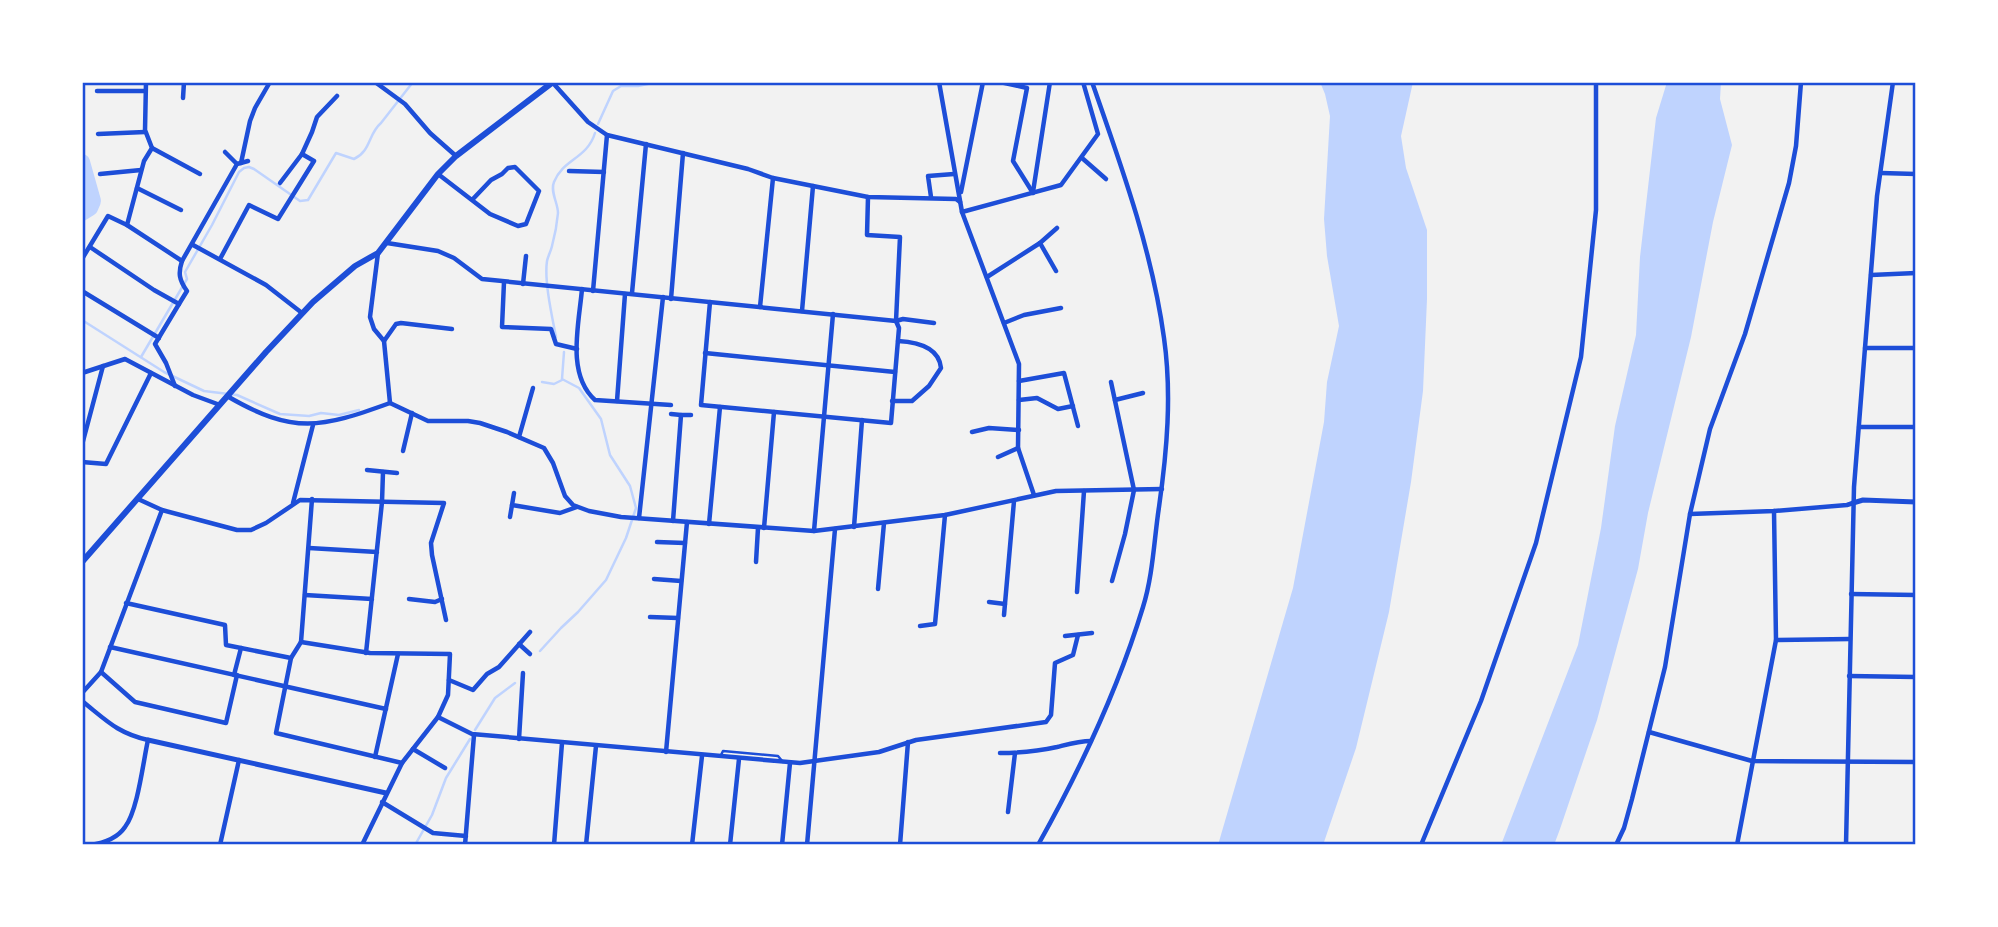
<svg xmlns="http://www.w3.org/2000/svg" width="1998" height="927" viewBox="0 0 1998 927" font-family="'Exo 2',sans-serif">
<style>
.water{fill:#bfd3fe}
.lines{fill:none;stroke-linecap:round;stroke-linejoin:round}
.stream{stroke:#bfd3fe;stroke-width:2.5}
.river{stroke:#bfd3fe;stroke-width:16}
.service{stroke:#1d4ed8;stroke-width:2.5}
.minor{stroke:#1d4ed8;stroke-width:4.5}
.tertiary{stroke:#1d4ed8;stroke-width:5}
.secondary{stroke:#1d4ed8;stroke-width:6}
.neatline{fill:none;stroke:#1d4ed8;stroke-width:2.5}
</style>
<rect width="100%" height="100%" fill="#f2f2f2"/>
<!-- water -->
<g class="water">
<path d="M 1320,82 L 1413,82 L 1401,136 L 1406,168 L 1427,230 L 1427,299 L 1423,391 L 1411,482 L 1389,612 L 1356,748 L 1323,845 L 1218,845 L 1293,588 L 1324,422 L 1327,382 L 1339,326 L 1327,256 L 1324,219 L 1330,116 L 1325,94 Z"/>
<path d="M 1667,82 L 1721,82 L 1720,99 L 1732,145 L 1713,222 L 1691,337 L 1648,513 L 1638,569 L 1597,720 L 1560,829 L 1554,845 L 1501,845 L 1578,645 L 1601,528 L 1615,426 L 1636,335 L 1640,257 L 1656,118 Z"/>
</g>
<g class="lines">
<!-- stream -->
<g class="stream">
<path d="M 442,82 L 449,82"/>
<path d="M 598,124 L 613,91 L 621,86 L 638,86 L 657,82"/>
<path d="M 82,320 L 164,372 L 204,391 L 237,395 L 280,414 L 309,416 L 321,413 L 339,415 L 359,410"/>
<path d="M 556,337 C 552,316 544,281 547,261 C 548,256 551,251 552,246 C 555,235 557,224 558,213 C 558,203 550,192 554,182 C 563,159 587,159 595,133"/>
<path d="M 141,357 L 187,279 L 185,272 L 212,225 L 239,172 L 244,168 L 249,167 L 254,169 L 300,201 L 308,200 L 336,153 L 354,159 C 371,151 368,134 381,123 L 413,82"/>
<path d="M 542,382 L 554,384 L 562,380"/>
<path d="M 540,651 L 561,628 L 578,612 L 606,580 L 626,538 L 636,508 L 630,486 L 610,455 L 601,419 L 579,388 L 562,379 L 564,352"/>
<path d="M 475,730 L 495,698 L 515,683"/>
<path d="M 415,845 L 432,815 L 446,778 L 470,739"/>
</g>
<!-- river -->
<path class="river" d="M 82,162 L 93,201 L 90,208 L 82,213"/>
<!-- service -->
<path class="service" d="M 721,755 L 723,751 L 778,756 L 783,762"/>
<!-- minor -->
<g class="minor">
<path d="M 375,82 L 405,104 L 430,133 L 456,156"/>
<path d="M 939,82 L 962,212 L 1019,364 L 1018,448 L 1034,495"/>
<path d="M 1000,82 L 1027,88 L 1013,161 L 1033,193"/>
<path d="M 553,83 L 588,122 L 607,135 L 748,169 L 773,178 L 868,197 L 956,199 L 960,202"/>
<path d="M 97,91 L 145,91"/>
<path d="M 183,98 L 184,82"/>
<path d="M 98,134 L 145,132"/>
<path d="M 152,148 L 200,174"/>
<path d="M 225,152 L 237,164"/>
<path d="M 1082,158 L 1106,179"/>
<path d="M 241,163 L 250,121 L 255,108 L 270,82"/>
<path d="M 569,171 L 604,172"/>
<path d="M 1881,173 L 1916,174"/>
<path d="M 100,174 L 141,170"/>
<path d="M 438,174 L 490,214 L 518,226 L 526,224 L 539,191 L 515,167 L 508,168 L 502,174 L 491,180 L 472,200"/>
<path d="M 280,183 L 302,154"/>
<path d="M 137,188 L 181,210"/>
<path d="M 961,192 L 983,82"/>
<path d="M 1033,192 L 1050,82"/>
<path d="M 931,197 L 928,176 L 954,174"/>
<path d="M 962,212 L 1061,185 L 1098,134 L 1083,82"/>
<path d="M 127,225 L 144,161 L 152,148 L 145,130 L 146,82"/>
<path d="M 387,243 L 438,251 L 454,258 L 482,279 L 896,321 L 903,319 L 934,323"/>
<path d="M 1040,243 L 1056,271"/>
<path d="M 193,245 L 266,285 L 302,313"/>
<path d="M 90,247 L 154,290 L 179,304 L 155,344 L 166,363 L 175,386"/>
<path d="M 378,253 L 370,317 L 374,329 L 384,341 L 390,403"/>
<path d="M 82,259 L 108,216 L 127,225 L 182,261"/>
<path d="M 220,259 L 249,205 L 278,219 L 314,161 L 302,154 L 312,132 L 317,117 L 337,96"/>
<path d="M 1871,275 L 1916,273"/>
<path d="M 987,277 L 1040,243 L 1057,228"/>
<path d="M 504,282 L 502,327 L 551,329 L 556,344 L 577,349"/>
<path d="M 523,284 L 526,256"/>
<path d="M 582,289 C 579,324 566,374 595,400 L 671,405"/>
<path d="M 82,291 L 159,338"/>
<path d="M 593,291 L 607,135"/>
<path d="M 632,293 L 646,144"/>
<path d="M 671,299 L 683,153"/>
<path d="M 710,302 L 701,405 L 891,423 L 899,328 L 896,321 L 900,237 L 867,235 L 868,197"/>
<path d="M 179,304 L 187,291 C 179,280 178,273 182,261 L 237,164 L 248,161"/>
<path d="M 760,307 L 773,178"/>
<path d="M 802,311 L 813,186"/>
<path d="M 1004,323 L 1024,315 L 1061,308"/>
<path d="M 384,341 L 396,324 L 401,323 L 452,329"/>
<path d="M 1865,348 L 1916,348"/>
<path d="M 705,353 L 895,372"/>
<path d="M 82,373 L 125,359 L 193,395 L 220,405"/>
<path d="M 1019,381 L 1064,373 L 1078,426"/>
<path d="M 1111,382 L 1134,490 L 1125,534 L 1112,581"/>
<path d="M 227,396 C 294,435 321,428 390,403 L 428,421 L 468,421 L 480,423 L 507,432 L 544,448 L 553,463 L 565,496 L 573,505 L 589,511 L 621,517 L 814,531 L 945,515 L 1056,491 L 1162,489"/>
<path d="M 1019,400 L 1037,398 L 1058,409 L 1073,406"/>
<path d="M 1115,400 L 1143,393"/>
<path d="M 617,401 L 625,294"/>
<path d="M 892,401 L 912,401 L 929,386 L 941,368 C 939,347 916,342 898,341"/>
<path d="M 671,414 L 681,415"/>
<path d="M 1859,427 L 1916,427"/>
<path d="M 972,432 L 989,428 L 1019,430"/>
<path d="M 519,437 L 533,388"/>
<path d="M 82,445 L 103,366"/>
<path d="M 403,451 L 412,413"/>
<path d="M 998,457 L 1018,448"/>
<path d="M 82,462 L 106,464 L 151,373"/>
<path d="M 367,470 L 397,473"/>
<path d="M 514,493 L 512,505 L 560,513 L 577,507"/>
<path d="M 138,499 L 162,510 L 237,530 L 251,530 L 266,523 L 300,500 L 444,503 L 431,543 L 432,555 L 446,620"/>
<path d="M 293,503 L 313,425"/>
<path d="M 1690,514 L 1774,511 L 1847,505 L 1853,503"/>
<path d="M 510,517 L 512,505"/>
<path d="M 639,518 L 663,297"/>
<path d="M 673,521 L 681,415 L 691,415"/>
<path d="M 709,524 L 720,407"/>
<path d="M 854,527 L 862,420"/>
<path d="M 764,528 L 774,412"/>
<path d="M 814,531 L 833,314"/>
<path d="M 657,542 L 685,543"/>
<path d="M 309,548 L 377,552"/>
<path d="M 756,562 L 758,528"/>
<path d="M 654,579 L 681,581"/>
<path d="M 878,589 L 884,523"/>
<path d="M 1077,592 L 1084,491"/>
<path d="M 1851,594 L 1916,595"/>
<path d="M 305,595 L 372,599"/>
<path d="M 409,599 L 435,602 L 442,599"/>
<path d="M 989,602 L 1005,604"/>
<path d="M 126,603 L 225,625 L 226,645 L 291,658 L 301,642 L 370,653 L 450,654 L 448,695 L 438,717 L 402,763 L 362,845"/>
<path d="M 1004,615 L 1014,501"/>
<path d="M 650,617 L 678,618"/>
<path d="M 920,626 L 935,624 L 945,515"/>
<path d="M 1065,636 L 1092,633"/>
<path d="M 1776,640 L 1850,639"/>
<path d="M 301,642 L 312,499"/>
<path d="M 519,644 L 530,654"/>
<path d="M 110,647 L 386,709"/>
<path d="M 366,653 L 382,502 L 383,472"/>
<path d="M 291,658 L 276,733 L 402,763"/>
<path d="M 101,672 L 135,702 L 226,723 L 237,675"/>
<path d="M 234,675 L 241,648"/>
<path d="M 1849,676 L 1916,677"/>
<path d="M 449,680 L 473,690 L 487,674 L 499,667 L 530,632"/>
<path d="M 82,693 L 101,672 L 162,510"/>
<path d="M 82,701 C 106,720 117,733 148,740 C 143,762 138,810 125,827 C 117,839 104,843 90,845"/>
<path d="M 438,717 L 472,734 L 800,763 L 879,752 L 916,740 L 1046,722 L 1051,715 L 1055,663 L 1073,655 L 1078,635"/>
<path d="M 1649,732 L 1752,761 L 1916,762"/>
<path d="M 519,739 L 523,673"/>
<path d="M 413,749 L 445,768"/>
<path d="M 666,752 L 687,522"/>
<path d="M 1000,753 C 1019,753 1039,751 1057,747 C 1069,744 1079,741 1091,741"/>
<path d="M 375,757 L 398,654"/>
<path d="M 382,802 L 433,833 L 466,836"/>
<path d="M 1008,812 L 1015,753"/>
<path d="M 220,845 L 239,760"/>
<path d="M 465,845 L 474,735"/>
<path d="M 554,845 L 562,743"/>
<path d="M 586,845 L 596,746"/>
<path d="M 692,845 L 702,756"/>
<path d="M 730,845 L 739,759"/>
<path d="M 782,845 L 790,763"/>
<path d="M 807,845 L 835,529"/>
<path d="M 900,845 L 908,742"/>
<path d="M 1038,845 C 1080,770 1118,689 1143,607 C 1153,575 1154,540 1159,507 C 1167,451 1172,394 1164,338 C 1152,250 1121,165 1092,82"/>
<path d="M 1421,845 L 1481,701 L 1536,543 L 1581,357 L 1596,210 L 1596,82"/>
<path d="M 1616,845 L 1624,828 L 1632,799 L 1665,667 L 1690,514 L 1710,429 L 1745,334 L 1789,183 L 1796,146 L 1801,82"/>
<path d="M 1737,845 L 1776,640 L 1774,511"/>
<path d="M 1846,845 L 1854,487 L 1877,196 L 1893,82"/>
</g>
<!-- tertiary -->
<g class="tertiary">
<path d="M 1853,503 L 1863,500 L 1916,502"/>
<path d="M 148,740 L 386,793"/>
</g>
<!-- secondary -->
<path class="secondary" d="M 82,562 L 266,352 L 313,302 L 355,266 L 378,253 L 438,174 L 456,156 L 553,82"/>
</g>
<!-- border -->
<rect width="1998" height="927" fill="none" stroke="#ffffff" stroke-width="168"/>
<rect x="84" y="84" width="1830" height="759" class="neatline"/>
</svg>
